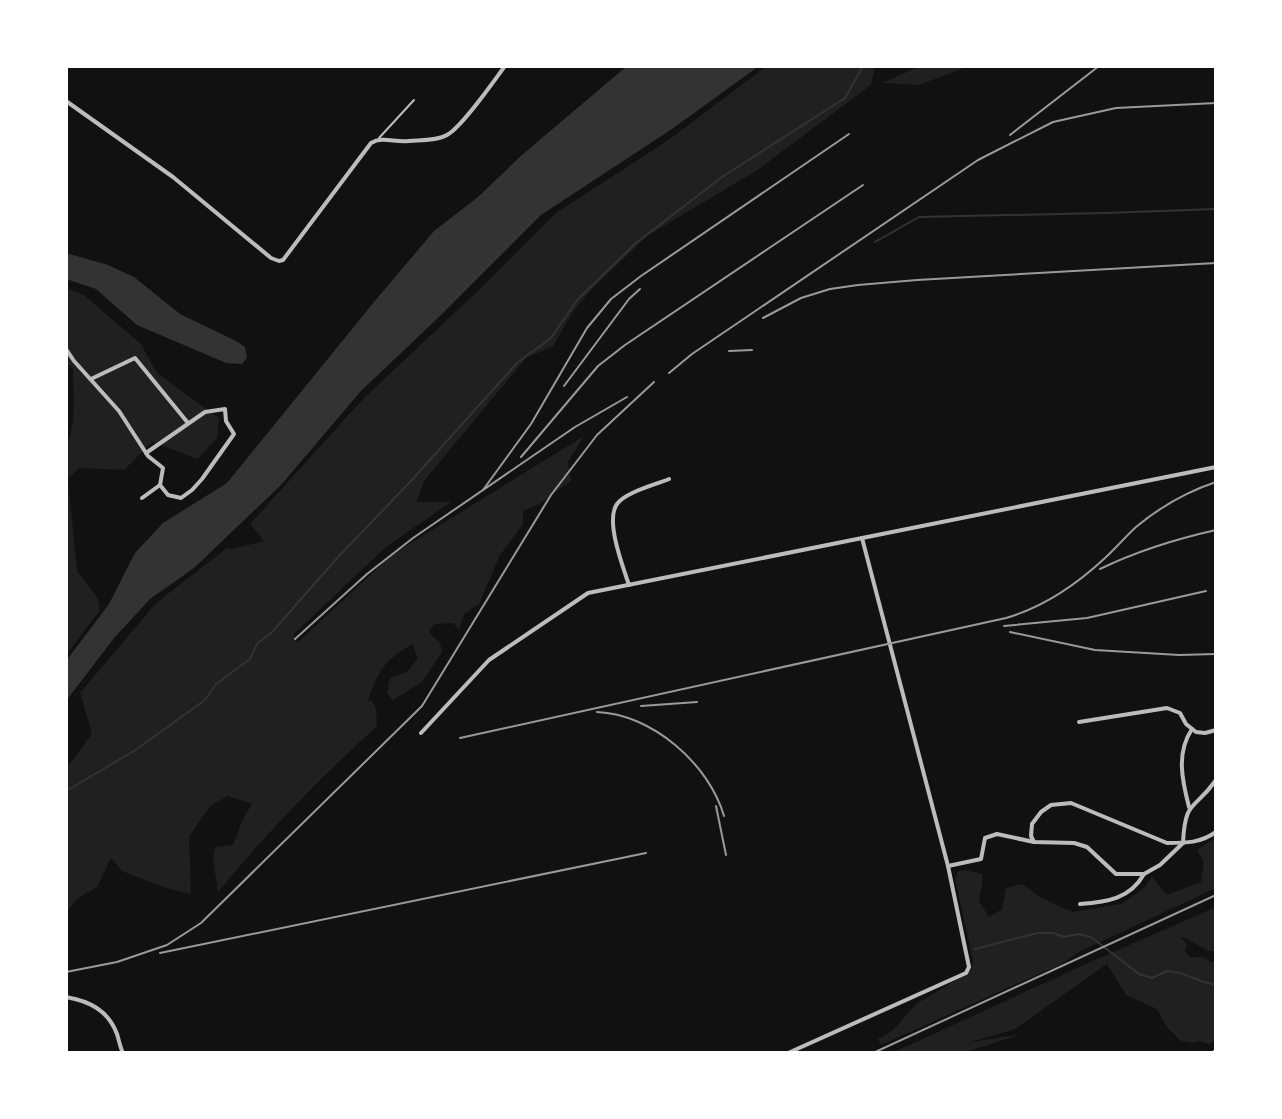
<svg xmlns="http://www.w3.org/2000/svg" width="1282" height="1119" viewBox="0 0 1282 1119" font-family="'Work Sans',sans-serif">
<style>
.green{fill:#202020}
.water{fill:#333}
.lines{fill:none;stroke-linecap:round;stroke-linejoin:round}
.stream{stroke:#333;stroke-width:2}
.service{stroke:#bcbcbc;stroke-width:2}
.minor{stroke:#bcbcbc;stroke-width:4}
.rail{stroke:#9a9a9a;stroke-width:2}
</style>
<rect width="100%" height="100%" fill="#111"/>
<!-- green -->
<g class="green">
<path d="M 767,66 L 875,66 L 871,85 L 756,171 L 647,236 L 590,291 L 572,313 L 553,346 L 526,358 L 424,481 L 416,502 L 451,502 L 386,547 L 293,635 L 298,642 L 393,554 L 584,436 L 568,462 L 571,481 L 539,504 L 523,511 L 523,524 L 500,555 L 479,604 L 464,614 L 459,629 L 453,623 L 434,624 L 429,631 L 434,638 L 440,642 L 442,652 L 422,682 L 393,700 L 387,693 L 390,678 L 407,672 L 418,658 L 412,644 C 384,662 379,668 368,701 L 372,700 L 376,709 L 377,726 C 320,778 267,832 218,892 L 213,859 L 215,847 L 233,845 L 243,819 L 252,804 L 228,796 L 210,806 L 189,837 L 191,894 L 166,888 L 122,871 L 111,858 L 97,887 L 78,898 L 66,912 L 66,766 L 72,762 L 92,733 L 80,693 L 156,603 L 227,548 L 233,549 L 264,541 L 250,524 L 362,400 L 481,288 L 556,213 L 667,141 Z"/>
<path d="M 920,66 L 969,66 L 919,85 L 883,83 Z"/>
<path d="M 66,288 L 84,295 L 141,344 L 157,373 L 219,418 L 217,438 L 198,459 L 152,442 L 124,470 L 79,468 L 68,479 L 77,571 L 98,599 L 100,610 L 66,655 L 66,445 C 77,427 73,390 73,369 L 66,362 Z"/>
<path d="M 1216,837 L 1216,888 L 1081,951 L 1061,964 L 881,1045 L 878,1039 L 893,1030 L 916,1004 L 971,971 L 973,961 L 955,879 L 958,871 L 965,870 L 982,874 L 982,885 L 979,901 L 989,917 L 1002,909 L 1006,888 L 1022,884 L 1040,897 L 1072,912 L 1121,904 L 1143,889 L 1152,877 L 1167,895 L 1201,882 L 1204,863 L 1197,850 Z"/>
<path d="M 1216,907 L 1216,951 L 1208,951 L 1183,937 L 1181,938 L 1187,944 L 1185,951 L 1190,957 L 1202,957 L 1211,962 L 1216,962 L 1216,1040 L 1209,1044 L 1199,1041 L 1192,1043 L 1181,1041 L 1166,1026 L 1157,1009 L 1126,995 L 1107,964 L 1015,1029 L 967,1043 L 1022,1034 L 963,1053 L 892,1053 L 1086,964 Z"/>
</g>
<!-- water -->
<g class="water">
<path d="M 627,66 L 759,66 L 672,129 L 541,215 L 440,316 L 361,391 L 281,485 L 194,568 L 150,599 L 114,638 L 66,701 L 66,661 L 109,604 L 135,553 L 163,523 L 227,483 L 374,302 L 434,231 L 478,197 L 523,154 Z"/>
<path d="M 66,253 L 108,265 L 134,277 L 180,314 L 236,341 L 245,347 L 247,358 L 242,364 L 226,363 L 137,325 L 96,289 L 66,279 Z"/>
</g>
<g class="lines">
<!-- stream -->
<g class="stream">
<path d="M 875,242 L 919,217 L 1105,213 L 1216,209"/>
<path d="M 66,791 L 134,751 L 205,700 L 216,684 L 250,659 L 257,644 L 272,632 L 339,556 L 410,482 L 517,363 L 551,338 L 578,299 L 636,243 L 722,177 L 845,98 L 863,66"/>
<path d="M 975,949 L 1038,933 L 1053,933 L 1064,937 L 1078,934 L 1091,937 L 1139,974 L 1152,978 L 1167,971 L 1180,973 L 1201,981 L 1216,985"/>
</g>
<!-- service -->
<g class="service">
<path d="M 379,138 L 414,100"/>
<path d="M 1212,1053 L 1216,1049"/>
</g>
<!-- minor -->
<g class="minor">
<path d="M 66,101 L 173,177 L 271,258 L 279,261 L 283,260 L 371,143 C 383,136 395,143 409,141 C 421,140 436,141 447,135 C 462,127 493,82 505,66"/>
<path d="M 66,349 L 74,361 L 119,411 L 148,456 L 163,468 L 160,485 L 142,498"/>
<path d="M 91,379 L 135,358 L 188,423"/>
<path d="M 146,453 L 205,412 L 225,409 L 226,421 L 234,434 L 202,479 L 192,490 L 181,498 L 168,495 L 160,485"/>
<path d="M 629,585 C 623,567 605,521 617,504 C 626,492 655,485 669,479"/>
<path d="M 1079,722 L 1167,708 L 1180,713 L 1186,724 L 1196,732 L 1205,733 L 1216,730"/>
<path d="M 421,733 L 489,660 L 588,593 L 1216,467"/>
<path d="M 1189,807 C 1182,780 1176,753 1192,729"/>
<path d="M 1034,842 L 1031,836 L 1032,824 L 1041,812 L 1051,805 L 1071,803 L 1167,843 C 1187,843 1200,843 1216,832"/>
<path d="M 1183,843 C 1185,799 1194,811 1216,780"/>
<path d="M 948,866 L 981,859 L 985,838 L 997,834 L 1034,842 L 1074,843 L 1087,847 L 1116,874 L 1144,874 L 1160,865 L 1183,843"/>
<path d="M 1080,904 C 1107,902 1130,899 1144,874"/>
<path d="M 66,997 C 89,1001 108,1010 117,1034 C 119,1040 120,1047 123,1053"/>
<path d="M 788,1053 L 966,973 L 969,967 L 948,866 L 862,538"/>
</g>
<!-- rail -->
<g class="rail">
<path d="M 1010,135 L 1099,66"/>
<path d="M 763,318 L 801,298 L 830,289 L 858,285 L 917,280 L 1216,263"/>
<path d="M 729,351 L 752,350"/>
<path d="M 669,373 L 692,354 L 978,160 L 1053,122 L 1116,108 L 1216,103"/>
<path d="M 564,386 L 629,299 L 640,289"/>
<path d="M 521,457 L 598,366 L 625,345 L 863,185"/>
<path d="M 483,490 L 531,424 L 587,328 L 611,299 L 641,276 L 849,134"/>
<path d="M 1100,569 C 1137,551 1176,539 1216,530"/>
<path d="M 1004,626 L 1087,618 L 1206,591"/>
<path d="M 1010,632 L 1095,650 L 1179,655 L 1216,654"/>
<path d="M 295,639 L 367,574 L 413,538 L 575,427 L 627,397"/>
<path d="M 641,706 L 697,702"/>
<path d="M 597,712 C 652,714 709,764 724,816"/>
<path d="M 460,738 L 1006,618 C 1044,607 1076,585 1105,558 C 1116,548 1125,537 1136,527 C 1160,507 1186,492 1216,482"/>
<path d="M 716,806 L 726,855"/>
<path d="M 160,953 L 646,853"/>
<path d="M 66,972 L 117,962 L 167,945 L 201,923 L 422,706 L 551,495 L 597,435 L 654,382"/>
<path d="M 873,1053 L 1216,895"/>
</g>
</g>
<!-- border -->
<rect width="1282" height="1119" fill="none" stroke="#ffffff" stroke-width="136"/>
</svg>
